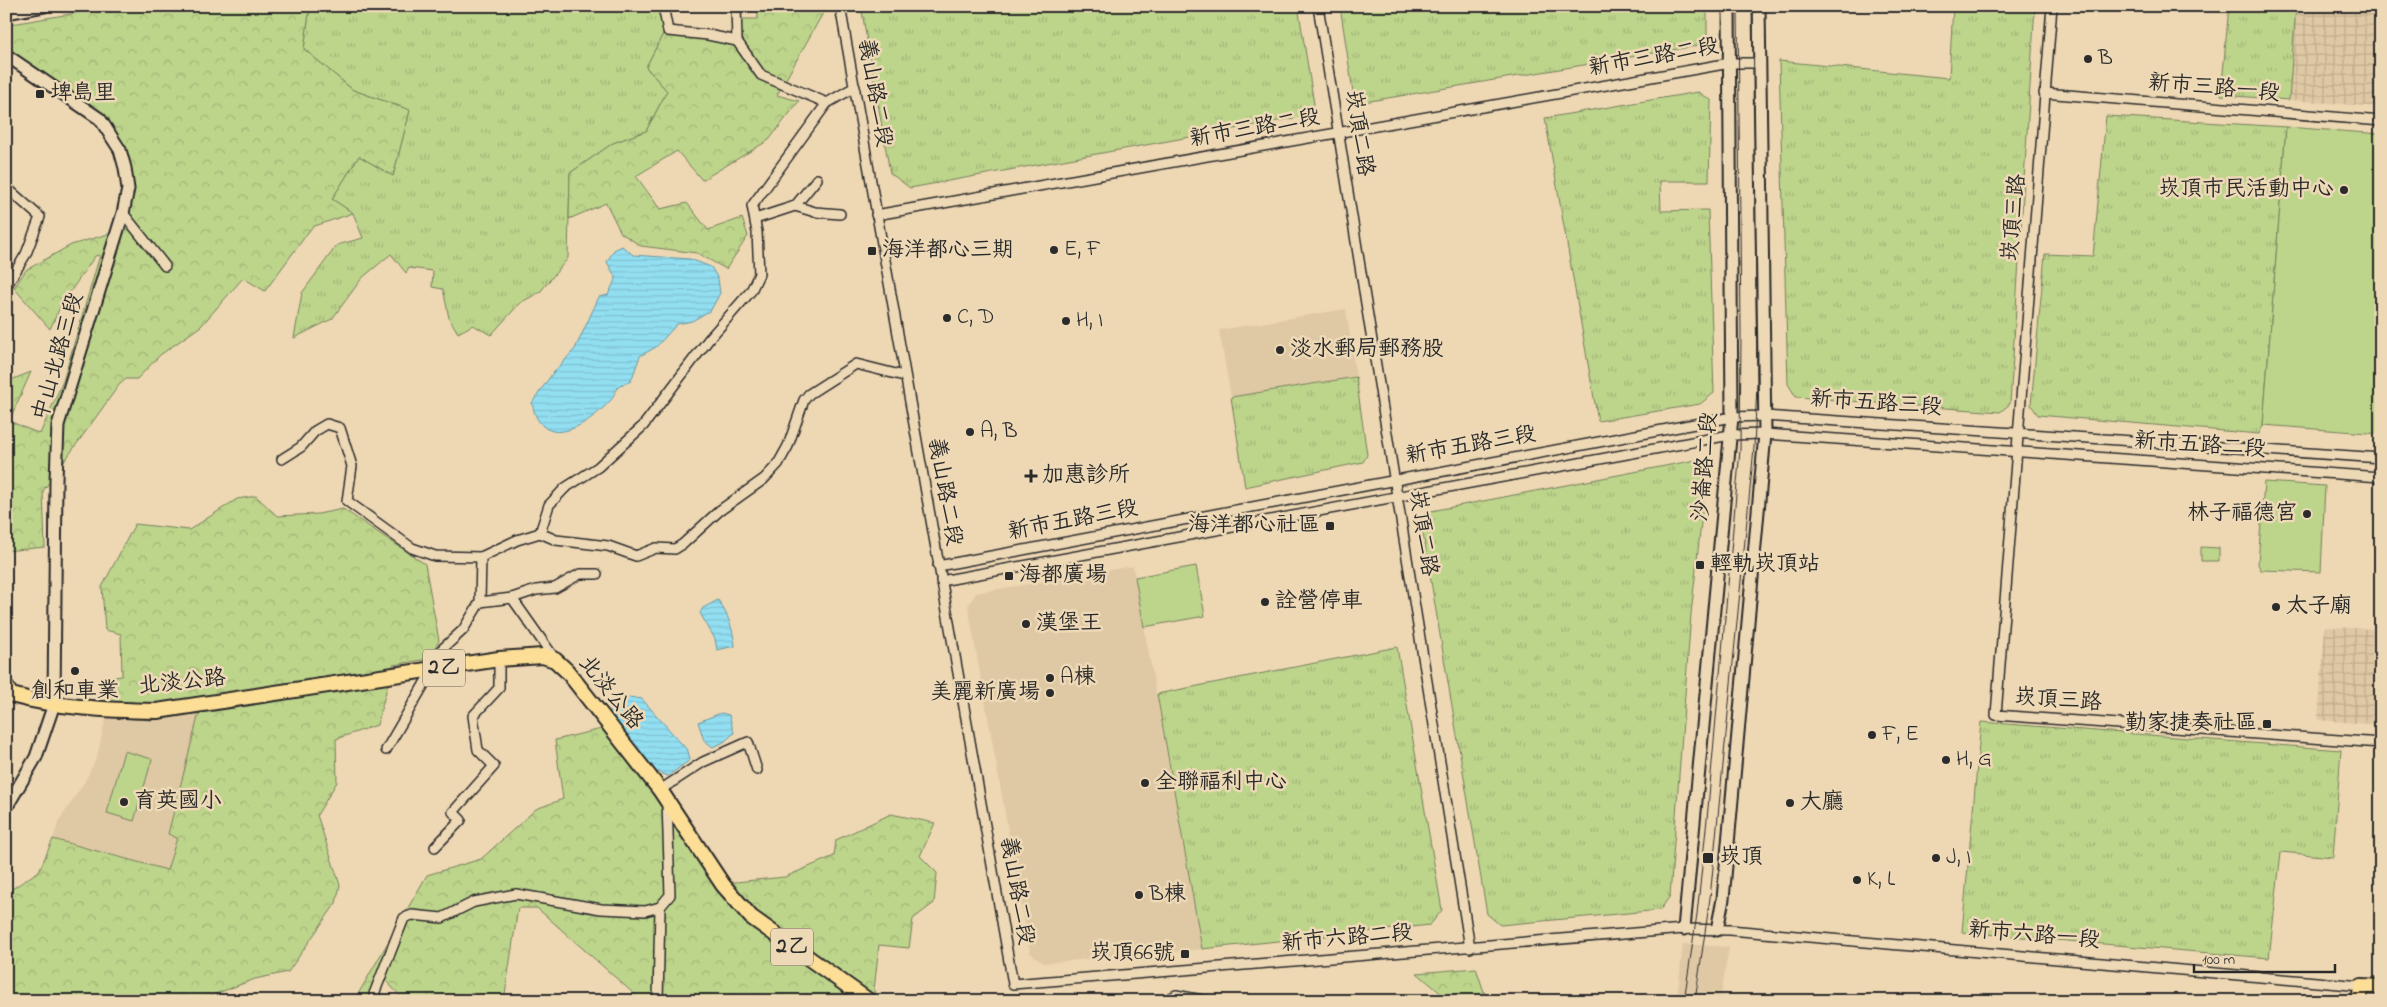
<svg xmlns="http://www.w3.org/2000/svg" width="2387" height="1007" viewBox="0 0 2387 1007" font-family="'Indie Flower','LXGW WenKai TC',sans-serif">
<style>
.built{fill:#dfc8a4}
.industrial{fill:url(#industrial-grid)}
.grass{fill:url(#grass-tufts);stroke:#74805b}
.forest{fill:url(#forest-crowns);stroke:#74805b}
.park{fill:#bdd48b;stroke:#74805b}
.water{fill:url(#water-rules);stroke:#6997a2}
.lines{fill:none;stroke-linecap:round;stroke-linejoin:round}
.minor-casing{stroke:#2b2b2b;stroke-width:12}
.tertiary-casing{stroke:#2b2b2b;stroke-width:15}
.primary-casing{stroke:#2b2b2b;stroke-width:18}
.minor{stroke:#eed9b7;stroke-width:9}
.tertiary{stroke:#eed9b7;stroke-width:11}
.primary{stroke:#fcde96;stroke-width:14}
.tram{stroke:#2b2b2b;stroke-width:1}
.poi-dot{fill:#2b2b2b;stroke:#eed9b7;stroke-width:2}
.labels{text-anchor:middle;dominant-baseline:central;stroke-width:5;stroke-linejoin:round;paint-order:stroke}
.shield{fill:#eed9b7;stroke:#665f55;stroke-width:1}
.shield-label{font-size:21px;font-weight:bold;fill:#2b2b2b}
.street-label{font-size:22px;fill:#2b2b2b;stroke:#eed9b7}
.poi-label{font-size:22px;fill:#2b2b2b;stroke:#eed9b7;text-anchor:start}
</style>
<defs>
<pattern id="industrial-grid" width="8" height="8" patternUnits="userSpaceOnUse" patternTransform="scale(1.25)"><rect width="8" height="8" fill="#dfc8a4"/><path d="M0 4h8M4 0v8" fill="none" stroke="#c0ac8d"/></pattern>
<pattern id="grass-tufts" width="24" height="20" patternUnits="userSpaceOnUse" patternTransform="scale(1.25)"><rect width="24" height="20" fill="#bdd48b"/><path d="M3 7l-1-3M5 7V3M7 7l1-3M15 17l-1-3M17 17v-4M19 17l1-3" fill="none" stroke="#a3b678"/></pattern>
<pattern id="forest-crowns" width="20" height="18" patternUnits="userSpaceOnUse" patternTransform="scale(1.25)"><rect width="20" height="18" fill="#bdd48b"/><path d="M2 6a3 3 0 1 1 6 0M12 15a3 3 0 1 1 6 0" fill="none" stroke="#a3b678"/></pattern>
<pattern id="water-rules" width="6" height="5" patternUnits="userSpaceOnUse" patternTransform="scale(1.25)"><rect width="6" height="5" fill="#92dff2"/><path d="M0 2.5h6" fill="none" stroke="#7ec0d0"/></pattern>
</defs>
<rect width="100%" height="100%" fill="#eed7b3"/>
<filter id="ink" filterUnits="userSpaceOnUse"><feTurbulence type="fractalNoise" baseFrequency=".02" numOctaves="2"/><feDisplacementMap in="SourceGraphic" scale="10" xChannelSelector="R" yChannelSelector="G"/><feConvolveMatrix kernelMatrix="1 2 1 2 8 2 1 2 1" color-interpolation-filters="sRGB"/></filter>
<g filter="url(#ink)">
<!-- built -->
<g class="built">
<path d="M 1346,309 L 1356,377 L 1231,397 L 1219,330 Z"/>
<path d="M 1133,566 L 1202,949 L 1044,963 L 1030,953 L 968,606 L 976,593 Z"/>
<path d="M 199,713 L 168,834 L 178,837 L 167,870 L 53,839 L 58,823 L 85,781 L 97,757 L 106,717 L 152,720 Z"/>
<path d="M 1683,944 L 1729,947 L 1721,995 L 1729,998 L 1766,1001 L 1677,1001 Z"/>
</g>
<!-- industrial -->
<g class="industrial">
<path d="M 2296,6 L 2381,6 L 2381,107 L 2289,100 Z"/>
<path d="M 2325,627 L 2381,629 L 2381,725 L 2318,720 Z"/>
</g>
<!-- grass -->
<g class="grass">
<path d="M 310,6 L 661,6 L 663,34 L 646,67 L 667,91 L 646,131 L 613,143 L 570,173 L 568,258 L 540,292 L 520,303 L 491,335 L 473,325 L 458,333 L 449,318 L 443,289 L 432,287 L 433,271 L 409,268 L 406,273 L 391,254 L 362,278 L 332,319 L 294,338 L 302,293 L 337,245 L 363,238 L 353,213 L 332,199 L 359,156 L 393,176 L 410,110 L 353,90 L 304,49 Z"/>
<path d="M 861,6 L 1298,6 L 1314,104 L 1305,116 L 910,188 L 890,173 Z"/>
<path d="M 1340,6 L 1707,6 L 1707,35 L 1696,46 L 1364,102 L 1353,92 Z"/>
<path d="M 1953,6 L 2035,6 L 2010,404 L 2000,412 L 1796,397 L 1788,384 L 1779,61 L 1949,78 Z"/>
<path d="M 2229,6 L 2296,6 L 2289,100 L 2221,95 Z"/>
<path d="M 1698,92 L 1711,100 L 1709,181 L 1660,181 L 1661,211 L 1708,210 L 1714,393 L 1700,404 L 1598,421 L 1545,118 Z"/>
<path d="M 2106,116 L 2286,127 L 2263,425 L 2259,434 L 2038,415 L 2031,405 L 2045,254 L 2093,256 Z"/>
<path d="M 1356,377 L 1367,455 L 1363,462 L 1245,487 L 1231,397 Z"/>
<path d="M 1696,460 L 1707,469 L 1691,614 L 1670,896 L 1660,910 L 1500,925 L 1487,914 L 1421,522 L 1426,512 Z"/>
<path d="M 1397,647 L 1442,910 L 1430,925 L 1202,949 L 1157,694 Z"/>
<path d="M 1981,722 L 2341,750 L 2333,857 L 2281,852 L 2269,958 L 1962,932 Z"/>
</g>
<!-- forest -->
<g class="forest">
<path d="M 117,6 L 310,6 L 304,49 L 353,90 L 410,110 L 393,176 L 359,156 L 332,199 L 353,213 L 312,227 L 265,291 L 243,278 L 201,326 L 160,355 L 137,379 L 126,379 L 119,385 L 43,491 L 45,547 L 6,551 L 6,382 L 31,372 L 9,421 L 40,434 L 63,381 L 100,255 L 95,256 L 61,305 L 50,329 L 14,288 L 26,270 L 71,245 L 115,232 L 124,181 L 116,143 L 98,119 L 6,58 L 6,25 Z"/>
<path d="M 757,6 L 822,6 L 823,13 L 777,95 L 799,101 L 769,140 L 702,180 L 677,151 L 636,176 L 660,209 L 687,203 L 708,230 L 742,218 L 748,236 L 726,269 L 697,253 L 641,246 L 621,233 L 606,203 L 569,219 L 570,173 L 613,143 L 646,131 L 667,91 L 646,67 L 663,34 L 732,42 L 741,37 L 741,19 L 758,19 Z"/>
<path d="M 256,496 L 277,516 L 318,514 L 343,509 L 425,564 L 439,641 L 428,659 L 393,665 L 377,725 L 336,739 L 337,782 L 317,815 L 340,885 L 336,903 L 288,972 L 255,979 L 210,996 L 204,1001 L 6,1001 L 6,893 L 39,871 L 53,839 L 167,870 L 177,838 L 168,834 L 199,713 L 152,720 L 106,717 L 105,678 L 122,676 L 121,634 L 105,630 L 102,587 L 135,524 L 189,530 L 237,499 Z"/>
<path d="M 614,726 L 726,883 L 785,877 L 834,856 L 836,840 L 891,814 L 935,823 L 920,856 L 937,873 L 934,903 L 913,919 L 909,948 L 879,945 L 874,990 L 876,1001 L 642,1001 L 537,908 L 518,908 L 504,1001 L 405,1001 L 386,981 L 366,1001 L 354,1001 L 427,875 L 481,859 L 536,809 L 563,799 L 555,740 Z"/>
<path d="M 1476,968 L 1487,1001 L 1450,1001 L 1417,973 Z"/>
</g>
<!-- park -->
<g class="park">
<path d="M 2286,127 L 2381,134 L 2381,434 L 2263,425 Z"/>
<path d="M 2264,482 L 2325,486 L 2321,572 L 2261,570 L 2258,564 Z"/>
<path d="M 2201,547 L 2219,548 L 2219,561 L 2201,561 Z"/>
<path d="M 1196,566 L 1205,616 L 1144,627 L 1135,577 Z"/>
<path d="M 124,751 L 152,759 L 134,821 L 107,813 Z"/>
</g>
<!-- water -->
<g class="water">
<path d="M 622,246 L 633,255 L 690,259 L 711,267 L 718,279 L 720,293 L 711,310 L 692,321 L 677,324 L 656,347 L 640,356 L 631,381 C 627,383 620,385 617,388 C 614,392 614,398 610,401 C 587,426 542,454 532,403 L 552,374 L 575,349 L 599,297 L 608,295 L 616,278 L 607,262 L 614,250 Z"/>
<path d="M 718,600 C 728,615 733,628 735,646 L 717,650 L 715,639 L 700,613 L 703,608 Z"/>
<path d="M 629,697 L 642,699 L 688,751 L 690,760 L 668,776 L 655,771 L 609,713 L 617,702 Z"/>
<path d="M 721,713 L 729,715 L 734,733 L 724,742 L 713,747 L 704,740 L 698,722 Z"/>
</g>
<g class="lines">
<!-- minor casing -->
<g class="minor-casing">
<g id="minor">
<path d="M 663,6 L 668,31 L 708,35 L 737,41"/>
<path d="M 736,6 L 737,41 L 761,75 L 827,103"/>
<path d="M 840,6 L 1013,984 L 1684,929 L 1730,930 L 2362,986"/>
<path d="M 1318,6 L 1470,948"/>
<path d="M 2052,6 L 1996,715 L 2381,743"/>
<path d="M 2044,93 L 2381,121"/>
<path d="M 6,187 L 40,217 L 26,254 L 6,287"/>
<path d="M 795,206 L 817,179"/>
<path d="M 123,213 L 165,266"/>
<path d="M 876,215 L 1730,63 L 1759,63"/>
<path d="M 755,219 L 795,206 L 815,212 L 840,214"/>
<path d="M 282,459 L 301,447 L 315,431 L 327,424 L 340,428 L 352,466 L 347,501 L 412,548 L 435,556 L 481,557 L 517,540 L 540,533 L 556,540 L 608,546 L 636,556 L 656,548 L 675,549 L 683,544 L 719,511 L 764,479 L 778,464 L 788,446 L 804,400 L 809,394 L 856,364 L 904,376"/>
<path d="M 540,533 L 549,505 L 565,488 L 598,467 L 643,426 L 709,339 L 751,291 L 759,274 L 757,232 L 752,206 L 827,103 L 855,87"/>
<path d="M 938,566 L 1732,417 L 1765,416 L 2381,458"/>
<path d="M 941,581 L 1730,435 L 1765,434 L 2381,477"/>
<path d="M 512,598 L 536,590 L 555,588 L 580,574 L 597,574"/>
<path d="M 480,602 L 481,557"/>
<path d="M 386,750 L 433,669 L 438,653 L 463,630 L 480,602 L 512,598 L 555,659"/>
<path d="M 660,790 L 703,762 L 748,742 L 757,770"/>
<path d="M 435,847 L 461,820 L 453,812 L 494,766 L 478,750 L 473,716 L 499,688 L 499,659"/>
<path d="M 379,1001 L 374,994 L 404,918 L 412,915 L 442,918 L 474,902 L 516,894 L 601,909 L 645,911 L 660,907 L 670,895 L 667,802"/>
<path d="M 658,1001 L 660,907"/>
<path d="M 1165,1001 L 1176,995 L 1207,1001"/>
</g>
</g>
<!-- tertiary casing -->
<g class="tertiary-casing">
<g id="tertiary">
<path d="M 6,13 L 44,6"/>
<path d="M 6,55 L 100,119 L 120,150 L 125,168 L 128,189 L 123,213 L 58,425 L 56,480 L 54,704 L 36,757 L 6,808"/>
<path d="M 1684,929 L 1732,417 L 1729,6"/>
<path d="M 1717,930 L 1723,899 L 1765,434 L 1759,6"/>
</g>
</g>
<!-- primary casing -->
<g class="primary-casing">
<g id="primary">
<path d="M 6,687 L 11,695 C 59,708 108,710 157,711 L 499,659 L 543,656 L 555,660 L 567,671 L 660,790 L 723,885 L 751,917 L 869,1001"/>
<path d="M 2358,1001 L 2362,986 L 2381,987"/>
</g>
</g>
<!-- minor -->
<use href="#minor" class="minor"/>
<!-- tertiary -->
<use href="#tertiary" class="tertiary"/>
<!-- primary -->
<use href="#primary" class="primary"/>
<!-- tram -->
<g class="tram">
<path d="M 1684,1001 L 1697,914 L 1707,819 L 1740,450 L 1741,332 L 1738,6"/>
<path d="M 1695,1001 L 1710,898 L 1754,448 L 1757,385 L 1753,6"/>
</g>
</g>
</g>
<!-- markers -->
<g class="poi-dot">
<circle cx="2088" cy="59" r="5"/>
<rect x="35" y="89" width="10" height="10" rx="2.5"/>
<circle cx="2344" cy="190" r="5"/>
<circle cx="1054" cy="250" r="5"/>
<rect x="867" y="246" width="10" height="10" rx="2.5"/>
<circle cx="947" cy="318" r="5"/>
<circle cx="1066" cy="321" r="5"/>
<circle cx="1280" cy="350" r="5"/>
<circle cx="970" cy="432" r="5"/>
<path d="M1028.5 468.5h5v5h5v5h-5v5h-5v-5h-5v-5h5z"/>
<circle cx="2307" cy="514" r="5"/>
<rect x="1325" y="521" width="10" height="10" rx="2.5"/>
<rect x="1695" y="560" width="10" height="10" rx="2.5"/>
<rect x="1004" y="571" width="10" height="10" rx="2.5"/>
<circle cx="1265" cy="602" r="5"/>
<circle cx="2276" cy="607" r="5"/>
<circle cx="1026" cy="624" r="5"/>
<circle cx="75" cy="671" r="5"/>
<circle cx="1050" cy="678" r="5"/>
<circle cx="1050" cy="693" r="5"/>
<rect x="2262" y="719" width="10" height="10" rx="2.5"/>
<circle cx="1872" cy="735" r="5"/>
<circle cx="1946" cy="760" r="5"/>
<circle cx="1145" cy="783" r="5"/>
<circle cx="124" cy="802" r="5"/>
<circle cx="1790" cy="803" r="5"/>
<rect x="1702" y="852" width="12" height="12" rx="2.5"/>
<circle cx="1936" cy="858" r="5"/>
<circle cx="1857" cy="880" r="5"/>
<circle cx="1139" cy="895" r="5"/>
<rect x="1180" y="949" width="10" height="10" rx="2.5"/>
</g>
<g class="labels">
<!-- shield labels -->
<g class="shield">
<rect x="423" y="649.5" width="42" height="37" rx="4"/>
<rect x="771" y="928.5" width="42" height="37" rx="4"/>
</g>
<g class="shield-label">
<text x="444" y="668">2乙</text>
<text x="792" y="947">2乙</text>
</g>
<!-- street labels -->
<g class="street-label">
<text transform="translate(1654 58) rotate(-10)">新市三路二段</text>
<text transform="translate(2214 89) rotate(5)">新市三路一段</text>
<text transform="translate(874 93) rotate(80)">義山路二段</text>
<text transform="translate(1255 129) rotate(-10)">新市三路二段</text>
<text transform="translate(1358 133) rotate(81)">崁頂二路</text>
<text transform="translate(2015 218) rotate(-85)">崁頂三路</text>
<text transform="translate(59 357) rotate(-74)">中山北路三段</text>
<text transform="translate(1876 404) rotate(4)">新市五路三段</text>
<text transform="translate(1471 446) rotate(-10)">新市五路三段</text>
<text transform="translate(2200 446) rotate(4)">新市五路二段</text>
<text transform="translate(1706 467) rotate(-85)">沙崙路二段</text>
<text transform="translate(944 492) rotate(80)">義山路二段</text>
<text transform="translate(1073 521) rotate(-11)">新市五路三段</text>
<text transform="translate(1422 533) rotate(81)">崁頂二路</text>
<text transform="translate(182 683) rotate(-6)">北淡公路</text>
<text transform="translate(610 693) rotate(51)">北淡公路</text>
<text transform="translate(2058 701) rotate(4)">崁頂三路</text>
<text transform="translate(1016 891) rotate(80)">義山路二段</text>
<text transform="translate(2034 936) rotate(5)">新市六路一段</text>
<text transform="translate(1347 939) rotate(-5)">新市六路二段</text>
</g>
<!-- poi labels -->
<g class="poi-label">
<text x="2098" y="59">B</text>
<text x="50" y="94">埤島里</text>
<text x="2334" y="190" text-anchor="end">崁頂市民活動中心</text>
<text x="1064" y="250">E, F</text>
<text x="882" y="251">海洋都心三期</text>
<text x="957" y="318">C, D</text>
<text x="1076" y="321">H, I</text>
<text x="1290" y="350">淡水郵局郵務股</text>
<text x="980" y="432">A, B</text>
<text x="1042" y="476">加惠診所</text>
<text x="2297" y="514" text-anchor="end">林子福德宮</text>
<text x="1320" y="526" text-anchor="end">海洋都心社區</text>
<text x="1710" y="565">輕軌崁頂站</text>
<text x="1019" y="576">海都廣場</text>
<text x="1275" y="602">詮營停車</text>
<text x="2286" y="607">太子廟</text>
<text x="1036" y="624">漢堡王</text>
<text x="1060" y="678">A棟</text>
<text x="75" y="692" text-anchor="middle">創和車業</text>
<text x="1040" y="693" text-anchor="end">美麗新廣場</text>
<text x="2257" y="724" text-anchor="end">勤家捷奏社區</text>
<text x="1882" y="735">F, E</text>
<text x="1956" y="760">H, G</text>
<text x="1155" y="783">全聯福利中心</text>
<text x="134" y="802">育英國小</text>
<text x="1800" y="803">大廳</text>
<text x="1719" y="858">崁頂</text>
<text x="1946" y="858">J, I</text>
<text x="1867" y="880">K, L</text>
<text x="1149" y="895">B棟</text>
<text x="1175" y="954" text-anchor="end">崁頂66號</text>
</g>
</g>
<!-- margin -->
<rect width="2387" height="1007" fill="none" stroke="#eed9b7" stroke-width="25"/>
<rect x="12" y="12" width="2362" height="982" fill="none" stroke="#2b2b2b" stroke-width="2" filter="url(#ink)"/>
<!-- scale -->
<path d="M2194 964v8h141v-8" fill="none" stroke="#2b2b2b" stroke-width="2.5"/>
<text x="2202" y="964" font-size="15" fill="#2b2b2b" stroke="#eed9b7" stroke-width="4" paint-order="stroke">100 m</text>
</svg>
